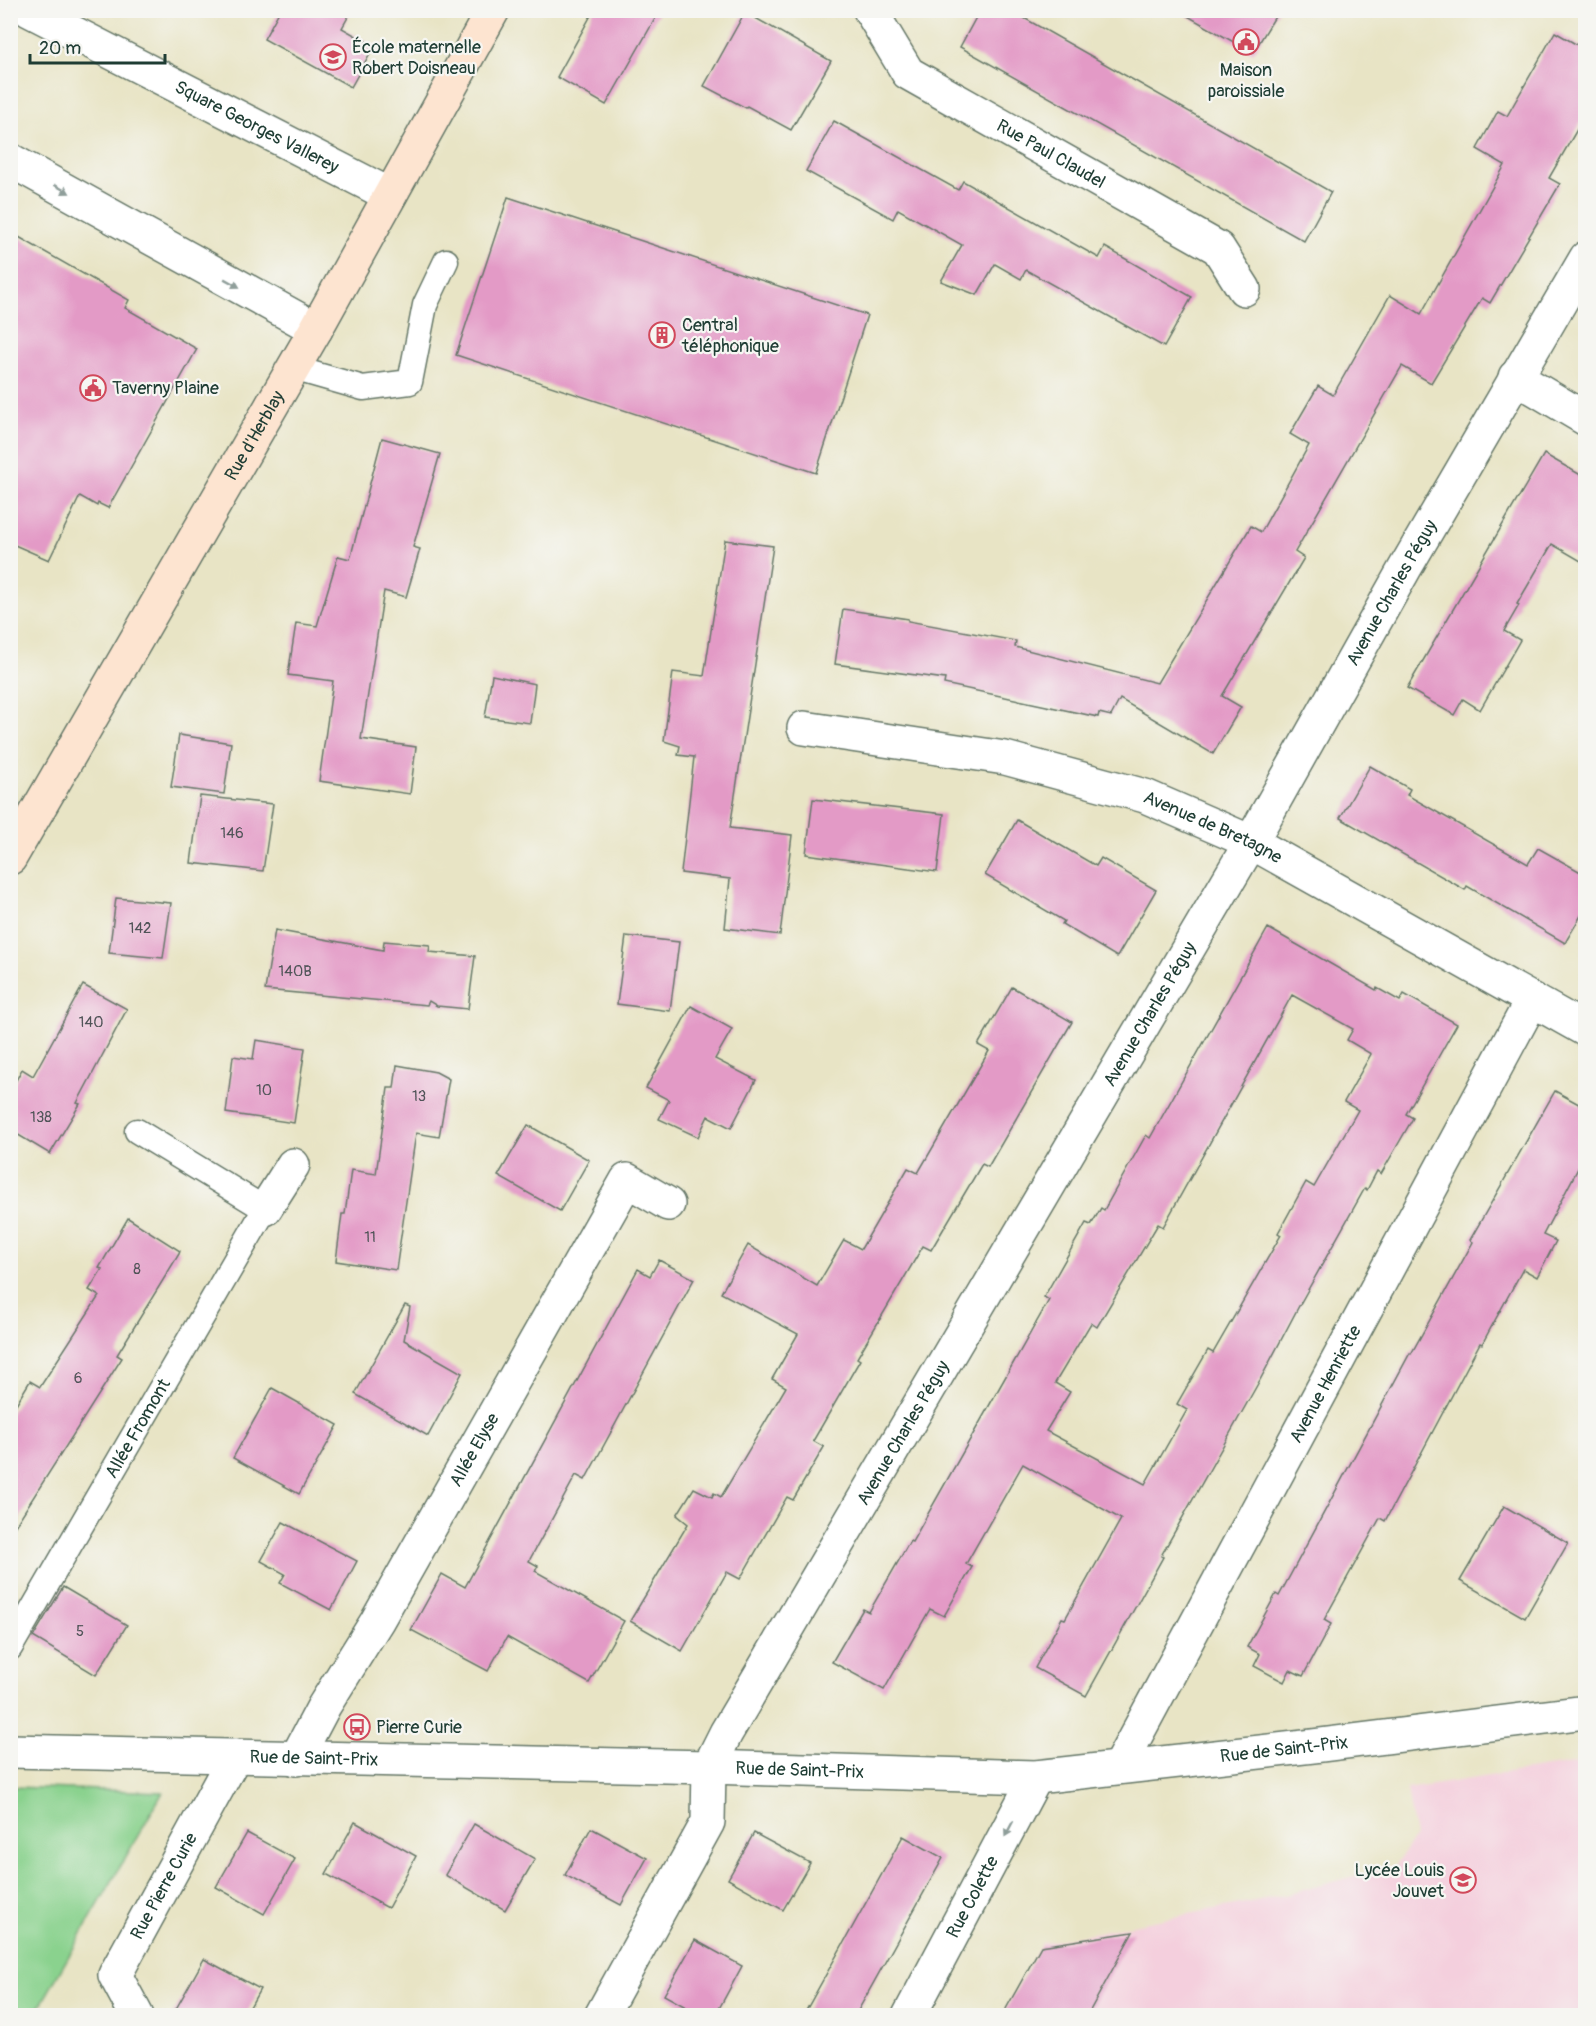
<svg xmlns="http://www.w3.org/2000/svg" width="1596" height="2026" viewBox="0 0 1596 2026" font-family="Pangolin,sans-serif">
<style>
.built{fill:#f4cfdd}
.grass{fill:#8ad28e;stroke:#548861;stroke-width:1.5}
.building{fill:#e39ac6;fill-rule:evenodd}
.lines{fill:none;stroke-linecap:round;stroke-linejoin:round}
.service-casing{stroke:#657767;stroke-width:27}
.minor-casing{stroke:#657767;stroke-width:36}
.tertiary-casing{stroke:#657767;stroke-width:36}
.secondary-casing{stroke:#657767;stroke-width:36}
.service{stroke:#fff;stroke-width:24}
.minor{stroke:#fff;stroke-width:33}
.tertiary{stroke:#fff;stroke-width:33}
.secondary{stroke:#fde4d0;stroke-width:33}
.oneway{fill:#8f9e9a}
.labels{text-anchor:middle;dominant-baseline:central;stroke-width:4.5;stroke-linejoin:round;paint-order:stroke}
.number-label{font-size:15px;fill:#505458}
.poi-label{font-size:18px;fill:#1f3d34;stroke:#f6f6f2;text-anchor:start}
.street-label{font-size:18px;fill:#1f3d34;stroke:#f6f6f2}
</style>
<rect width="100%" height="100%" fill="#f6f6f2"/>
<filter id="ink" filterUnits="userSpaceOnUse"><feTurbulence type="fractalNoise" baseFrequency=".0167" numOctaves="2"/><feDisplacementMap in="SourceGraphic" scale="12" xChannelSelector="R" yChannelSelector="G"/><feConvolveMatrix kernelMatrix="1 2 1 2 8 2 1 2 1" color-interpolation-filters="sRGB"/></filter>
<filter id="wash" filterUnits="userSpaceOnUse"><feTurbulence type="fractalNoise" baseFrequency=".008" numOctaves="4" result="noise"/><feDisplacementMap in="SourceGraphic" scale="24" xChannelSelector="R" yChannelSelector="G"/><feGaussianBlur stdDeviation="1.35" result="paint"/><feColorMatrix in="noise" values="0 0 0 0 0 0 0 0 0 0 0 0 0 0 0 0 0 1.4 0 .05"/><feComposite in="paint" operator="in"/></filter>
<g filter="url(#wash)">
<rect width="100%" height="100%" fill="#e8e4c5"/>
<!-- built -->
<path class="built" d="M 1585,1761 L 1585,2015 L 1002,2016 L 1042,1943 L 1285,1895 L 1396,1865 L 1415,1836 L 1407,1789 Z"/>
<!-- grass -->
<path class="grass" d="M 11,1787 L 163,1792 L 35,2015 L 11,2015 Z"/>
<g id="blocks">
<!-- building -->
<g class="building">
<path d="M 280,10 L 352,10 L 342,28 L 374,46 L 351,87 L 264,39 Z"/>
<path d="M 594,10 L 660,10 L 606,105 L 557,77 Z"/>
<path d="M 980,10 L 1010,10 L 1331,192 L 1304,241 L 960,47 Z"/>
<path d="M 1177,10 L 1279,10 L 1253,53 Z"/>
<path d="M 745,12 L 831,61 L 791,130 L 747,106 L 746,108 L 704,86 Z"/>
<path d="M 1555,32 L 1586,50 L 1586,114 L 1549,178 L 1560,184 L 1490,303 L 1482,298 L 1431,383 L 1402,366 L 1295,552 L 1304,558 L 1222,696 L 1241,707 L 1213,754 L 1120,699 L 1111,716 L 1099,713 L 1098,717 L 944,684 L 945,679 L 835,664 L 843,609 L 908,619 L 908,621 L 1016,641 L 1015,647 L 1157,683 L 1251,526 L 1261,532 L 1309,445 L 1290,434 L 1318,386 L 1333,395 L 1390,295 L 1421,314 L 1505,165 L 1477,149 L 1498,111 L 1507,116 Z"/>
<path d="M 834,121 L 958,190 L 963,181 L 1099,258 L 1105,247 L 1192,297 L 1164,347 L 1026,270 L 1021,279 L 995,264 L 977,295 L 941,281 L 962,245 L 898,209 L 893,219 L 806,171 Z"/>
<path d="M 508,197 L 867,315 L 816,473 L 456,355 Z"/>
<path d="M 10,232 L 129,300 L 125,308 L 197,349 L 108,508 L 98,503 L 97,506 L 80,496 L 49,560 L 10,543 Z"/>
<path d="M 382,438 L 440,454 L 413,547 L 420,549 L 406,597 L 384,591 L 361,739 L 416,747 L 410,794 L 319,781 L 333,681 L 288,675 L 296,623 L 317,626 L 338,556 L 350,559 Z"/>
<path d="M 1544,454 L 1586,478 L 1586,564 L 1552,544 L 1517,604 L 1519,605 L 1504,631 L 1520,640 L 1480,710 L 1463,699 L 1454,715 L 1407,688 Z"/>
<path d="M 725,540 L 773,546 L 730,828 L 792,835 L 780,935 L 725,928 L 730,879 L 681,873 L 694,757 L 678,755 L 680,746 L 664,741 L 673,672 L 704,676 Z"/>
<path d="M 492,675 L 535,684 L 530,723 L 485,717 Z"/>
<path d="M 179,735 L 231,743 L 224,794 L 171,787 Z"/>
<path d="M 1370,766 L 1410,789 L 1407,795 L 1528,864 L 1538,848 L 1586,875 L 1586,907 L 1565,943 L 1467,886 L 1465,890 L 1340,818 Z"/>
<path d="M 200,796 L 273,804 L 263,871 L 191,863 Z"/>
<path d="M 813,799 L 944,814 L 937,872 L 806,854 Z"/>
<path d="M 1017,820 L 1096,866 L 1101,858 L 1156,890 L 1117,957 L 1062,924 L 1064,921 L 985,875 Z"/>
<path d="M 116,898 L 171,903 L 163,958 L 109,953 Z"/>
<path d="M 1268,928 L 1376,990 L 1377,988 L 1400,1001 L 1404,994 L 1457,1024 L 1406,1114 L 1413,1118 L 1381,1174 L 1377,1171 L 1367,1190 L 1365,1188 L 1300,1304 L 1260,1380 L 1161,1556 L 1163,1557 L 1086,1696 L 1035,1668 L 1062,1618 L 1065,1619 L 1121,1519 L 1023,1464 L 966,1564 L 972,1567 L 944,1616 L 930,1609 L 884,1690 L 832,1662 L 863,1609 L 869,1612 L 910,1541 L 912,1542 L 1049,1300 L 1044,1297 L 1086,1223 L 1091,1225 L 1101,1208 L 1104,1210 L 1146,1135 L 1150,1138 ZM 1292,995 L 1353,1029 L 1347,1040 L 1371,1054 L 1344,1102 L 1358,1110 L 1314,1187 L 1306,1182 L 1278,1233 L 1281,1235 L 1213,1353 L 1208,1350 L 1177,1404 L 1187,1410 L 1145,1484 L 1046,1431 L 1070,1392 L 1055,1383 L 1091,1323 L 1097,1327 L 1158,1224 L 1163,1227 Z"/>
<path d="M 275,930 L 383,950 L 384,941 L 430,945 L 429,952 L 475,956 L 468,1009 L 437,1006 L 429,1001 L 427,1005 L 265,990 Z"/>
<path d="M 626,936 L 679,942 L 670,1011 L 617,1004 Z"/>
<path d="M 83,985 L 127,1009 L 77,1103 L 80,1104 L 50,1154 L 10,1130 L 10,1092 L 22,1069 L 33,1076 Z"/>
<path d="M 1012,987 L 1072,1022 L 988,1167 L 982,1164 L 931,1250 L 923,1246 L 857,1358 L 860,1360 L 813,1441 L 824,1447 L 793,1500 L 787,1497 L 740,1579 L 727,1572 L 682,1651 L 630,1621 L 688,1524 L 677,1515 L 694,1488 L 712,1497 L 714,1493 L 721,1497 L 786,1387 L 772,1379 L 798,1334 L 721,1293 L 748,1245 L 817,1286 L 844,1240 L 861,1249 L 908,1168 L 918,1173 L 989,1051 L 978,1045 Z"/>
<path d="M 691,1006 L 732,1029 L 715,1059 L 756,1080 L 731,1128 L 708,1116 L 698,1137 L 659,1119 L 669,1100 L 646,1088 Z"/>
<path d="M 256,1040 L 305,1048 L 294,1123 L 226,1113 L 233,1056 L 253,1059 Z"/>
<path d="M 397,1065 L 436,1072 L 449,1079 L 439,1137 L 416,1133 L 396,1270 L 336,1261 L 342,1214 L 345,1214 L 351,1170 L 376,1174 L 388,1088 L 394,1088 Z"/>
<path d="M 1555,1091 L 1586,1108 L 1586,1153 L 1543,1235 L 1556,1241 L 1537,1277 L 1523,1269 L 1482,1344 L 1480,1343 L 1385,1521 L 1380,1518 L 1324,1620 L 1331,1624 L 1303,1676 L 1290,1670 L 1284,1682 L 1254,1666 L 1260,1654 L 1247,1647 L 1276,1594 L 1279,1596 L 1410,1353 L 1411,1354 L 1473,1242 L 1470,1240 Z"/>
<path d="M 528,1125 L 589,1160 L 560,1211 L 498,1176 Z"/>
<path d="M 128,1218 L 180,1251 L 179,1254 L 117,1355 L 122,1358 L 10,1534 L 10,1414 L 30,1381 L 40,1387 L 99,1296 L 89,1290 L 102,1269 L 99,1268 Z"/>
<path d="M 659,1260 L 694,1279 L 585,1480 L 576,1475 L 529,1561 L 538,1566 L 535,1571 L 624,1621 L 589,1683 L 507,1637 L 488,1671 L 411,1630 L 442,1574 L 465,1587 L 638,1269 L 650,1276 Z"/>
<path d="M 405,1305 L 410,1307 L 404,1340 L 462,1373 L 428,1436 L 355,1394 Z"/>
<path d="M 272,1388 L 338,1425 L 299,1494 L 233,1458 Z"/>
<path d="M 1504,1506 L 1568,1543 L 1525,1618 L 1460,1581 Z"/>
<path d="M 283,1522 L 357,1561 L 331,1610 L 280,1583 L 285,1574 L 261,1561 Z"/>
<path d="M 63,1587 L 127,1625 L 96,1675 L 33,1637 Z"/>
<path d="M 355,1822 L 416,1856 L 388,1908 L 326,1874 Z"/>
<path d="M 474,1824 L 535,1859 L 505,1910 L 445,1875 Z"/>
<path d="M 591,1828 L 647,1858 L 621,1905 L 565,1875 Z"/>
<path d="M 247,1833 L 295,1859 L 264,1914 L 216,1887 Z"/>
<path d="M 754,1833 L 810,1863 L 783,1910 L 728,1879 Z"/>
<path d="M 903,1836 L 943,1858 L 855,2016 L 803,2016 Z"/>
<path d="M 1133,1932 L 1087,2016 L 1002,2016 L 1041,1946 Z"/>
<path d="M 695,1940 L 742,1966 L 715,2016 L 702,2016 L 664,1995 Z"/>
<path d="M 204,1959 L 260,1989 L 245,2016 L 172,2016 Z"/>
</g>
</g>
</g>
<g filter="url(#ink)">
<use href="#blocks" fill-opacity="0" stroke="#657767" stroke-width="1.5"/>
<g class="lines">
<!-- service casing -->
<g class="service-casing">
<g id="service">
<path d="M 293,368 L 363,388 L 410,382 L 425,305 L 446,261"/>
<path id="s1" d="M 10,1648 L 265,1209 L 137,1131"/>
</g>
</g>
<!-- minor casing -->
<g class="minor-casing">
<g id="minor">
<path id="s2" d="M 29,10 L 390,195"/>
<path id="s3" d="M 870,10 L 908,73 L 1218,248 L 1244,289"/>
<path d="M 10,160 L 316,329"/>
<path d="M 1515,377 L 1586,419"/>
<path id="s4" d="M 804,728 L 1005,758 L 1145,796 L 1251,842 L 1586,1030"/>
<path d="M 265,1209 L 293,1165"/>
<path id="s5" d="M 296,1759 L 324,1706 L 377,1621 L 627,1180 L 668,1204"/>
<path id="s6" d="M 1119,1767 L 1532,1000"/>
<path id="s7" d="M 137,2016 L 115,1975 L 235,1756"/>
<path id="s8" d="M 601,2016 L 708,1822 L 709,1767 L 726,1733 L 1251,842 L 1405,568 L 1586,258"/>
<path id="s9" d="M 909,2016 L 1036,1777"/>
</g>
</g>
<!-- tertiary casing -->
<g class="tertiary-casing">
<g id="tertiary">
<path id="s10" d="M 10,1751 L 709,1767 L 1036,1777 L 1313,1746 L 1586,1712"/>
</g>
</g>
<!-- secondary casing -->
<g class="secondary-casing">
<g id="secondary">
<path id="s11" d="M 10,858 L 316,329 L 493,10"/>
</g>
</g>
<!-- service -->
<use href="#service" class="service"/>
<!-- minor -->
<use href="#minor" class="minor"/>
<!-- tertiary -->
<use href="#tertiary" class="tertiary"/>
<!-- secondary -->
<use href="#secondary" class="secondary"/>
</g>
<!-- one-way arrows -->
<defs><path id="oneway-solid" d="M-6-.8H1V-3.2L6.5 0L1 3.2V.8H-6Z" transform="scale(1.5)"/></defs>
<g class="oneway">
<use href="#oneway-solid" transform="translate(62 189) rotate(29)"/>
<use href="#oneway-solid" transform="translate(232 283) rotate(29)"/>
<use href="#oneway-solid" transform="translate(1009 1829) rotate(118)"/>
</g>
</g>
<!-- icons -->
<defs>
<g id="civic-ring" transform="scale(1.35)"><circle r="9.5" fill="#f6f6f2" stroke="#d1495b" stroke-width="1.5"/><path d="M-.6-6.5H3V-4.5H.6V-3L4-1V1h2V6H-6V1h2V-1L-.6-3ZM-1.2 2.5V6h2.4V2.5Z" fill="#d1495b"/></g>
<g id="school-ring" transform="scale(1.35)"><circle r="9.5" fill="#f6f6f2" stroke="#d1495b" stroke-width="1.5"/><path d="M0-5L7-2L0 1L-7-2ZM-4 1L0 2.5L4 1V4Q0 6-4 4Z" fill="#d1495b"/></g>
<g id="building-ring" transform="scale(1.35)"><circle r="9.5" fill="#f6f6f2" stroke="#d1495b" stroke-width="1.5"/><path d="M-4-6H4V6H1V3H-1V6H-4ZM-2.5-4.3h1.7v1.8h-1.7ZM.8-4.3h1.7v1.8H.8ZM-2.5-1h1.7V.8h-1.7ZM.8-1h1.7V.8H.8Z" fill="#d1495b"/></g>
<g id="bus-ring" transform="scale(1.35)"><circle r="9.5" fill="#f6f6f2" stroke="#d1495b" stroke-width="1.5"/><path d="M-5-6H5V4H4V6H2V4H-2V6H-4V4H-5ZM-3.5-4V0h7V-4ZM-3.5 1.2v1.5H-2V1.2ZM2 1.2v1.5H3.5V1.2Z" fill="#d1495b"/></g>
</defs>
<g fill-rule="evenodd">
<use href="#civic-ring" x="1246" y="42"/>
<use href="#school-ring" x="333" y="57"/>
<use href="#building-ring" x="662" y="335"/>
<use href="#civic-ring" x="93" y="388"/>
<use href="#bus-ring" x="357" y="1727"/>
<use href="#school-ring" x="1463" y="1880"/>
</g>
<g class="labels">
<!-- number labels -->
<g class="number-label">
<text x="232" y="833">146</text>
<text x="140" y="928">142</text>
<text x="295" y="971">140B</text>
<text x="91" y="1022">140</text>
<text x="264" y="1090">10</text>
<text x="419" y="1096">13</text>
<text x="41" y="1117">138</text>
<text x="370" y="1237">11</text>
<text x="137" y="1269">8</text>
<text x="78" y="1378">6</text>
<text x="80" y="1631">5</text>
</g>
<!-- poi labels -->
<g class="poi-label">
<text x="352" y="47">École maternelle<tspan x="352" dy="21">Robert Doisneau</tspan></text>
<text x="1246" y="70" text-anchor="middle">Maison<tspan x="1246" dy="21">paroissiale</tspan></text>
<text x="682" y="325">Central<tspan x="682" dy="21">téléphonique</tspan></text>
<text x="112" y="388">Taverny Plaine</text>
<text x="376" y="1727">Pierre Curie</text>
<text x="1444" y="1870" text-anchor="end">Lycée Louis<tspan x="1444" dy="21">Jouvet</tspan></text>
</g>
<!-- street labels -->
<g class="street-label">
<text stroke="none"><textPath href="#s2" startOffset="256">Square Georges Vallerey</textPath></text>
<text stroke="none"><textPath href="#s3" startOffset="238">Rue Paul Claudel</textPath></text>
<text stroke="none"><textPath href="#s11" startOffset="488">Rue d'Herblay</textPath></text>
<text stroke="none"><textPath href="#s8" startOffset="1635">Avenue Charles Péguy</textPath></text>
<text stroke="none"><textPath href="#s4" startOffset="423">Avenue de Bretagne</textPath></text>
<text stroke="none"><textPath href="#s8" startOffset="1149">Avenue Charles Péguy</textPath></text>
<text stroke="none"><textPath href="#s6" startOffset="435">Avenue Henriette</textPath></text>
<text stroke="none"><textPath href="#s1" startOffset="254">Allée Fromont</textPath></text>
<text stroke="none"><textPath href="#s8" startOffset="663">Avenue Charles Péguy</textPath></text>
<text stroke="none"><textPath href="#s5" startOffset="357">Allée Elyse</textPath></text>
<text stroke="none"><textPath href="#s10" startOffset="1276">Rue de Saint-Prix</textPath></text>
<text stroke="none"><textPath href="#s10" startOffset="304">Rue de Saint-Prix</textPath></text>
<text stroke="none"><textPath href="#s10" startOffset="790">Rue de Saint-Prix</textPath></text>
<text stroke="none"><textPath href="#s7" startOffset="148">Rue Pierre Curie</textPath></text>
<text stroke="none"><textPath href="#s9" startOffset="135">Rue Colette</textPath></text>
</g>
</g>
<!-- margin -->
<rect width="1596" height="2026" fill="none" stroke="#f6f6f2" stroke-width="36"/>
<!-- scale -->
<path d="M30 54v9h135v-9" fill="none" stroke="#1f3d34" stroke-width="3"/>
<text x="39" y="54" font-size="18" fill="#1f3d34" stroke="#f6f6f2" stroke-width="4.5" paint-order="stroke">20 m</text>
</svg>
